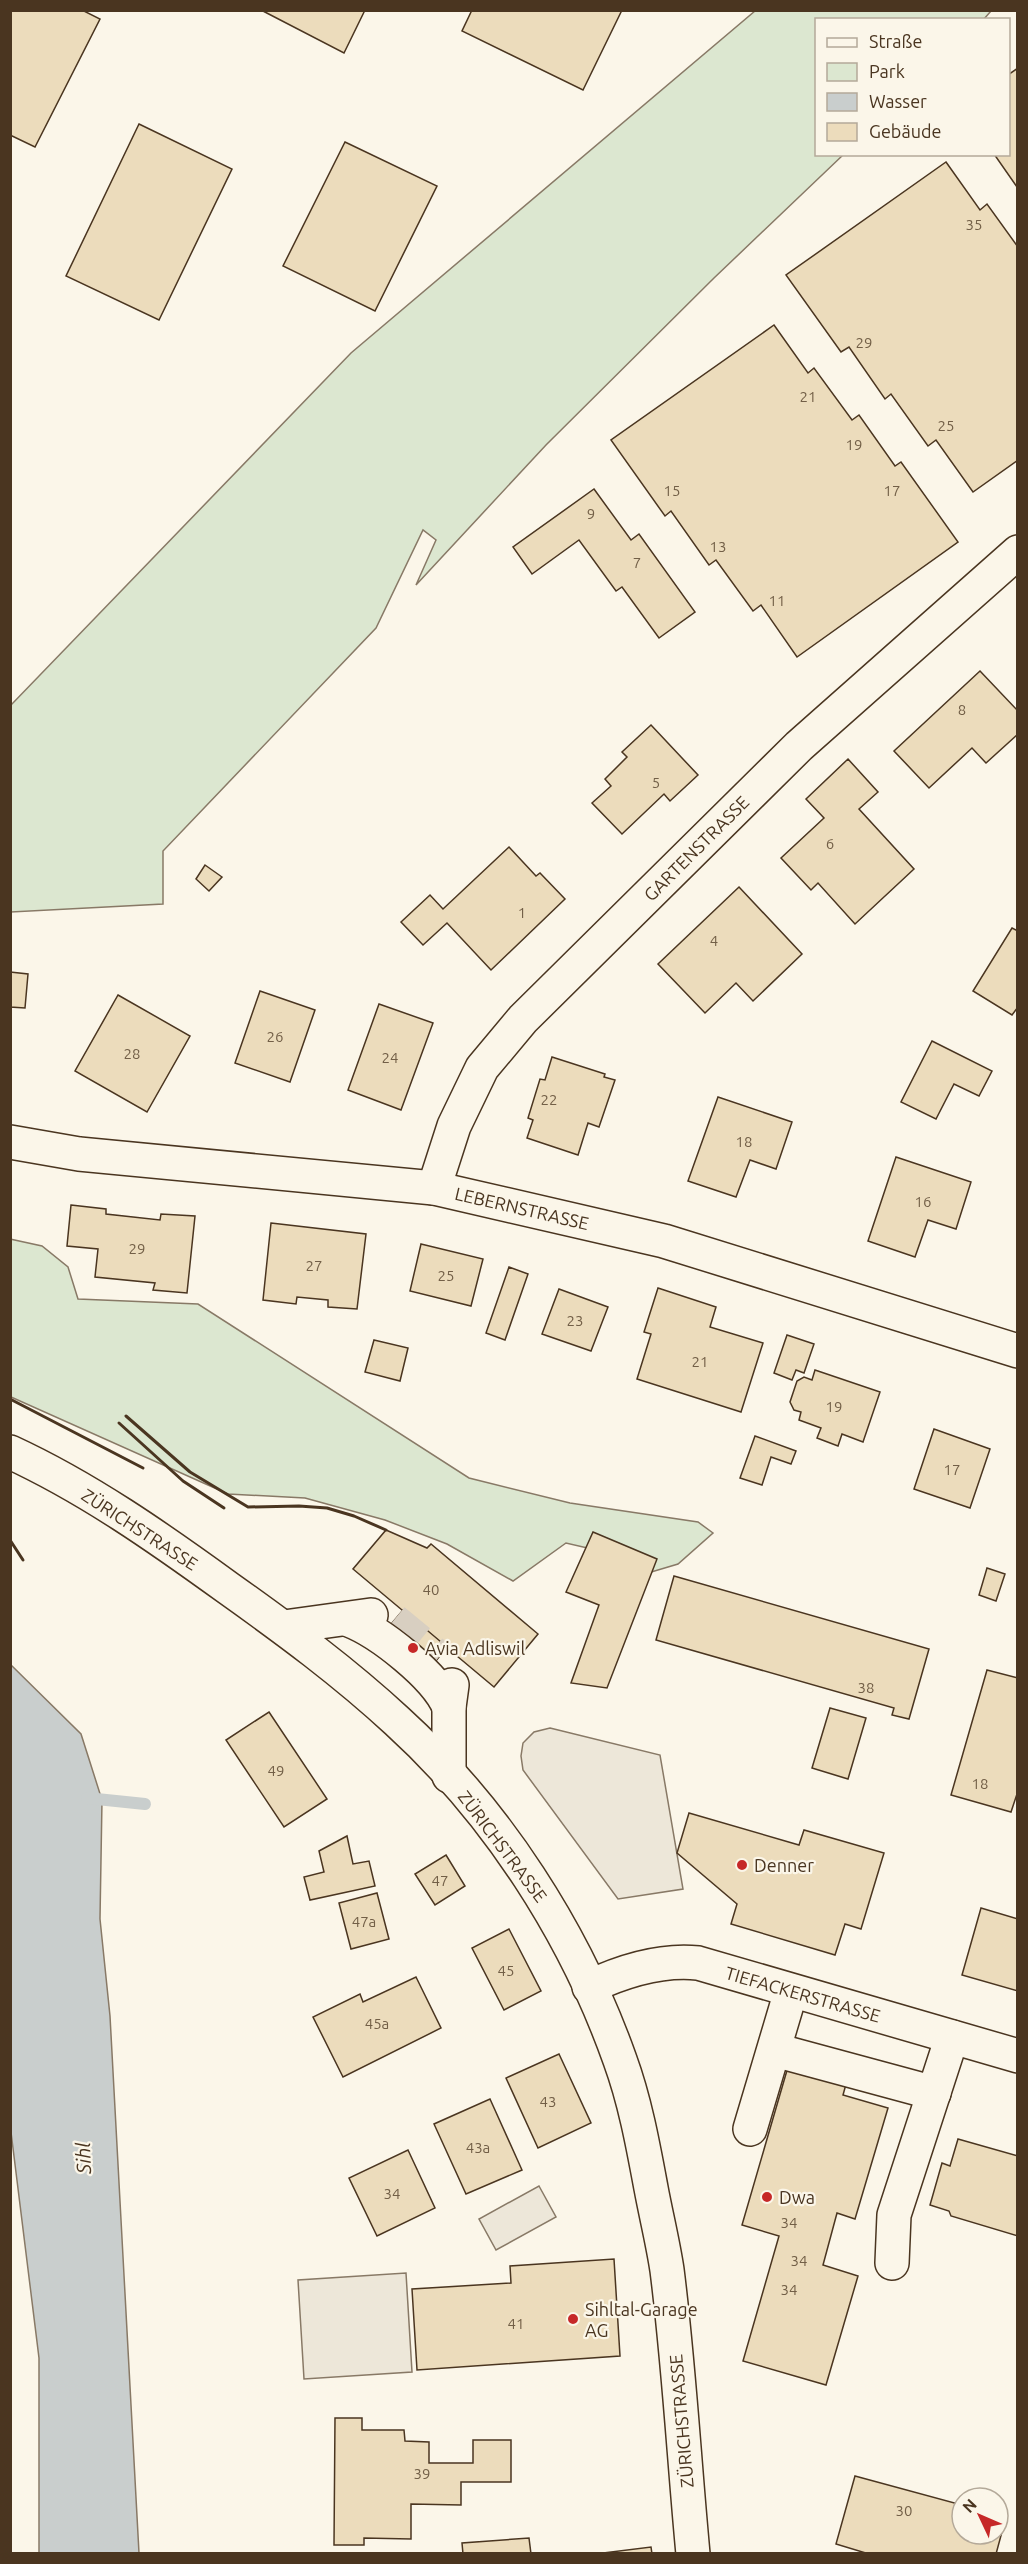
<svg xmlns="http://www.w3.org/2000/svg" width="1028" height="2564" viewBox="0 0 1028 2564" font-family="Ubuntu,sans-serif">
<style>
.green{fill:#dce7d0;stroke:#887966;stroke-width:1.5}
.parking{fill:#ede7d9;stroke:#887966;stroke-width:1.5}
.water{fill:#c9cecd;stroke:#887966;stroke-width:1.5}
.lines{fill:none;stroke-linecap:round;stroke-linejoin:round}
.stream{stroke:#c9cecd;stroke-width:12}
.building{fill:#ecdcbc;stroke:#4a3520;stroke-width:1.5}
.minor-tunnel{stroke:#d8cfc1;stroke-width:33;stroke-dasharray:33 16;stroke-linecap:butt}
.minor-casing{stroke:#4a3520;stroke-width:36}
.major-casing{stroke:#4a3520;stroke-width:36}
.minor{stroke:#fbf6e9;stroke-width:33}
.major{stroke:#fbf6e9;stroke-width:33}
.wall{stroke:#4a3520;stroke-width:3}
.poi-dot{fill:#c62828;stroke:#fbf6e9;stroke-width:2}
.labels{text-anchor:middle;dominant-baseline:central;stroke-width:4.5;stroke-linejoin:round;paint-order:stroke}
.number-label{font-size:15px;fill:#725f47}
.street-label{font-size:18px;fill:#4a3520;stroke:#fbf6e9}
.poi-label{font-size:18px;fill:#4a3520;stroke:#fbf6e9;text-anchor:start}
.water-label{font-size:20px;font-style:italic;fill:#4a3520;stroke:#fbf6e9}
</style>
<rect width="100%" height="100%" fill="#fbf6e9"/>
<!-- green -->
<g class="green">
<path d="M 755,11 L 991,11 L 984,19 L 816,20 L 816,154 L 843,155 L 714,278 L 546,445 L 416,585 L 436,540 L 423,530 L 376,628 L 163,851 L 163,904 L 11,912 L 11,705 L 351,353 Z"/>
<path d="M 10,1239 L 42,1246 L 68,1267 L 78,1299 L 198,1304 L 469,1478 L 570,1503 L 698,1522 L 713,1533 L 678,1564 L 638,1576 L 609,1553 L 566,1543 L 513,1581 L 447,1544 L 385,1520 L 305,1498 L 228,1494 L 11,1397 Z"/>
</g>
<!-- parking -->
<g class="parking">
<path d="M 550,1728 L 660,1755 L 683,1889 L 618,1899 L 523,1770 L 521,1756 L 523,1743 L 534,1732 Z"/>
<path d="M 539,2186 L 556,2217 L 496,2250 L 479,2219 Z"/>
<path d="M 406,2273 L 412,2372 L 304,2379 L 298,2280 Z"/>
</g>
<!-- water -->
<path class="water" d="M 10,1664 L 81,1734 L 102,1800 L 100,1919 L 110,2016 L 139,2553 L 39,2553 L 39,2358 L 10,2124 Z"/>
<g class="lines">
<!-- stream -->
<path class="stream" d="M 87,1798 L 145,1804"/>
</g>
<!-- building -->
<g class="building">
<path d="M 10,10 L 82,10 L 100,19 L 35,147 L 10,135 Z"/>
<path d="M 261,10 L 365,10 L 344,53 Z"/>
<path d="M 472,10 L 622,10 L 583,90 L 462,31 Z"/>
<path d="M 1018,68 L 1018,187 L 1017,187 L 994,154 L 1008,154 L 1008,75 Z"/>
<path d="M 139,124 L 232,169 L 159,320 L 66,276 Z"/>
<path d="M 345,142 L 437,186 L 375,311 L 283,266 Z"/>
<path d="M 946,162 L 980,210 L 987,204 L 1018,247 L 1018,460 L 973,492 L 936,440 L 928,446 L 891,394 L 885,399 L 849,347 L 841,352 L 786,275 Z"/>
<path d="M 774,325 L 808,373 L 814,368 L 852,420 L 859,415 L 895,466 L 901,462 L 958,542 L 797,657 L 761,605 L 753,611 L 716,560 L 709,565 L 671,511 L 665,516 L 611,440 Z"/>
<path d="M 594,489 L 631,540 L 639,534 L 695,612 L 659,638 L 622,587 L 616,591 L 579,540 L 532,574 L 513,547 Z"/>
<path d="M 980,671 L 1018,711 L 1018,734 L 986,763 L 972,748 L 929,788 L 894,751 Z"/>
<path d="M 651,725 L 698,775 L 670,801 L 664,794 L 622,834 L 592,803 L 611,786 L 605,779 L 627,757 L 622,752 Z"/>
<path d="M 848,759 L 878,792 L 859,809 L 914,869 L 855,924 L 818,883 L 811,890 L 781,858 L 824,818 L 806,799 Z"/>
<path d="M 509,847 L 536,876 L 540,873 L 565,899 L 491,970 L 447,923 L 423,945 L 401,922 L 430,895 L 443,909 Z"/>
<path d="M 205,865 L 222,877 L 209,891 L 196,879 Z"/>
<path d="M 739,887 L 802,954 L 753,1001 L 736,983 L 705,1013 L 658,964 Z"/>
<path d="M 1012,928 L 1018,931 L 1018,1007 L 1012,1015 L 973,991 Z"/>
<path d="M 10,972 L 28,974 L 25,1008 L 10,1007 Z"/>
<path d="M 260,991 L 315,1010 L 290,1082 L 235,1063 Z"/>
<path d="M 118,995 L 190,1036 L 147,1112 L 75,1071 Z"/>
<path d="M 379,1004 L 433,1023 L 401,1110 L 348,1090 Z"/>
<path d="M 932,1041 L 992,1071 L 979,1096 L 954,1084 L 936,1119 L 901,1102 Z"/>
<path d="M 552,1057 L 605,1074 L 604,1077 L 615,1080 L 599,1127 L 588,1123 L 578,1155 L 527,1138 L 533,1120 L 528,1118 L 540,1079 L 545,1080 Z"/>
<path d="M 718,1097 L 792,1122 L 776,1169 L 750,1160 L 736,1197 L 688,1181 Z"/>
<path d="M 896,1157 L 971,1182 L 956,1229 L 928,1220 L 915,1257 L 868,1241 Z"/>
<path d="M 71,1205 L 106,1209 L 106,1214 L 160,1220 L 161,1214 L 195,1216 L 187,1293 L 153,1290 L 155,1283 L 95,1277 L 98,1249 L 67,1246 Z"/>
<path d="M 271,1223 L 366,1234 L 357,1309 L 328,1307 L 328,1300 L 297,1297 L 296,1304 L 263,1300 Z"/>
<path d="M 421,1244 L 483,1259 L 471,1306 L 410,1291 Z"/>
<path d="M 509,1267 L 528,1274 L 505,1340 L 486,1333 Z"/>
<path d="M 658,1288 L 716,1307 L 710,1327 L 763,1343 L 741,1412 L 637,1379 L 651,1334 L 644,1332 Z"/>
<path d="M 559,1289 L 608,1307 L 591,1351 L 542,1334 Z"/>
<path d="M 787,1335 L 814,1344 L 804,1373 L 796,1370 L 792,1380 L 774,1373 Z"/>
<path d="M 374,1340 L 408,1348 L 400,1381 L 365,1372 Z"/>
<path d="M 815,1370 L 880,1392 L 863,1442 L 842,1434 L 838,1446 L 817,1438 L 821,1428 L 799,1420 L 801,1412 L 794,1410 L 790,1402 L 797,1381 L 804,1377 L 812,1380 Z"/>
<path d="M 934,1429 L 990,1449 L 970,1508 L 914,1489 Z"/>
<path d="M 755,1436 L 796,1451 L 791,1464 L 771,1457 L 762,1485 L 740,1478 Z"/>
<path d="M 386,1530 L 427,1548 L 431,1544 L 538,1634 L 494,1687 L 353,1569 Z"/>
<path d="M 593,1532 L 657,1559 L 607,1688 L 571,1683 L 599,1605 L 566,1592 Z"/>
<path d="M 987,1568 L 1005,1574 L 996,1601 L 979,1595 Z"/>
<path d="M 674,1576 L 929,1649 L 909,1719 L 892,1715 L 894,1708 L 656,1640 Z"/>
<path d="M 403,1610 L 447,1647 L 427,1672 L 382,1635 Z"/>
<path d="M 987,1670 L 1018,1678 L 1018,1791 L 1011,1812 L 951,1795 Z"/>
<path d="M 830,1708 L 866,1718 L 848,1779 L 812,1768 Z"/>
<path d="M 269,1712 L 327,1799 L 284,1827 L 226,1740 Z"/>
<path d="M 689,1813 L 799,1845 L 804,1830 L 884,1853 L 861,1929 L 845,1924 L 835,1955 L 731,1924 L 737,1904 L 677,1853 Z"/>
<path d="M 347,1836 L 353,1864 L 369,1861 L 375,1886 L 310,1900 L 304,1877 L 324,1872 L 319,1851 Z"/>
<path d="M 446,1855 L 465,1886 L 435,1905 L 415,1874 Z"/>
<path d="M 377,1893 L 389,1939 L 351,1949 L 339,1903 Z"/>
<path d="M 981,1908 L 1018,1919 L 1018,1991 L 962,1975 Z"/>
<path d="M 509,1929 L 541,1991 L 504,2010 L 472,1948 Z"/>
<path d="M 416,1977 L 441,2028 L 343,2077 L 313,2017 L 360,1994 L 363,2002 Z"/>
<path d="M 559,2054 L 591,2123 L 538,2148 L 506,2078 Z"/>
<path d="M 790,2060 L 848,2077 L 843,2095 L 888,2108 L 855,2219 L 837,2213 L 823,2265 L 858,2276 L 826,2385 L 743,2361 L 779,2236 L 742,2225 Z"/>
<path d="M 490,2099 L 522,2170 L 466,2194 L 434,2124 Z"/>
<path d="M 958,2139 L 1018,2156 L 1018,2236 L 951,2216 L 949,2211 L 930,2205 L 942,2163 L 950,2166 Z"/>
<path d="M 408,2150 L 435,2208 L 377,2236 L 349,2178 Z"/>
<path d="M 614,2259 L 620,2356 L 417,2370 L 412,2289 L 511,2283 L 510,2266 Z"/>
<path d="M 335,2418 L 362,2418 L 362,2430 L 404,2430 L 405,2441 L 429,2442 L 429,2463 L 473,2463 L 473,2440 L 511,2440 L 511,2482 L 461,2482 L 461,2505 L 411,2504 L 411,2539 L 364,2538 L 364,2545 L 334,2545 Z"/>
<path d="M 855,2476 L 962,2505 L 962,2534 L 998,2534 L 998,2515 L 1006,2517 L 996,2554 L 869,2554 L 836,2544 Z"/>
<path d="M 529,2538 L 531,2554 L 463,2554 L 462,2543 Z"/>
<path d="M 651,2547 L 652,2554 L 595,2554 Z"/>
</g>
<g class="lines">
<!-- minor-tunnel -->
<path class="minor-tunnel" d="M 394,1620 L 439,1657"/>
<!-- minor casing -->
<g class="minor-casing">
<g id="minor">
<path d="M 10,1142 L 79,1154 L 434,1188 L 664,1241 L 1018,1351"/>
<path d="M 434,1188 L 454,1126 L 482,1068 L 523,1019 L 799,746 L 1018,552"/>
<path d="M 349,1620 C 380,1632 436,1676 449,1707"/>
<path d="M 284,1627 L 371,1615"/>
<path d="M 449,1776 L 449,1707 L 452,1685"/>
<path d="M 589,1987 C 623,1971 660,1959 698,1963 L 1018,2056"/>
<path d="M 775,2050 L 934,2093"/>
<path d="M 750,2129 L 791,1991"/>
<path d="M 892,2263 L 894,2215 L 952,2037"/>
</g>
</g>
<!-- major casing -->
<g class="major-casing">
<path id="major" d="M 10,1452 C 88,1488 159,1538 228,1588 C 287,1630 344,1672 397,1721 C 497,1812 575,1933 620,2060 C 635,2101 643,2145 651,2188 C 656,2215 663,2243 667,2270 C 679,2364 684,2459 693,2554"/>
</g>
<!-- minor -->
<use href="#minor" class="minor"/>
<!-- major -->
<use href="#major" class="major"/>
<!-- wall -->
<g class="wall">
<path d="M 10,1399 L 143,1468"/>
<path d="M 126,1416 L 190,1472 L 248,1507 L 299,1506 L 327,1508 L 354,1516 L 386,1530"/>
<path d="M 119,1423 L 183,1481 L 224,1508"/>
<path d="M 10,1540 L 23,1560"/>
</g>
</g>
<!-- markers -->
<g class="poi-dot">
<circle cx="413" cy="1648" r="6"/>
<circle cx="742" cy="1865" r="6"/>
<circle cx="767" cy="2197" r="6"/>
<circle cx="573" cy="2319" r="6"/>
</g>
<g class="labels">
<!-- number labels -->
<g class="number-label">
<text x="974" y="224">35</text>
<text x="864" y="342">29</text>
<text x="808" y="396">21</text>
<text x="946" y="425">25</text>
<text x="854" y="444">19</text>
<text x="672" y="490">15</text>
<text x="892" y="490">17</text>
<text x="591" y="513">9</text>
<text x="718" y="546">13</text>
<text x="637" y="562">7</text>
<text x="777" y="600">11</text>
<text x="962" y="709">8</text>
<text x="656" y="782">5</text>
<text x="830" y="843">6</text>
<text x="522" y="912">1</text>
<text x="714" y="940">4</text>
<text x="275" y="1036">26</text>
<text x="132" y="1053">28</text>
<text x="390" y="1057">24</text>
<text x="549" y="1099">22</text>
<text x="744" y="1141">18</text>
<text x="923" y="1201">16</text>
<text x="137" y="1248">29</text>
<text x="314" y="1265">27</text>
<text x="446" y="1275">25</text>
<text x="575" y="1320">23</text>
<text x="700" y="1361">21</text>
<text x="834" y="1406">19</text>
<text x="952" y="1469">17</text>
<text x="431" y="1589">40</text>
<text x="866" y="1687">38</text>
<text x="276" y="1770">49</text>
<text x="980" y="1783">18</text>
<text x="440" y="1880">47</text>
<text x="364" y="1921">47a</text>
<text x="506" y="1970">45</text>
<text x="377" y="2023">45a</text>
<text x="548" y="2101">43</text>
<text x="478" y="2147">43a</text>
<text x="392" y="2193">34</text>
<text x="789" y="2222">34</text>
<text x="799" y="2260">34</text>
<text x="789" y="2289">34</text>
<text x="516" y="2323">41</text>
<text x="422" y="2473">39</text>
<text x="904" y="2510">30</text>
</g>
<!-- street labels -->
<g class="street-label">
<text transform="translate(696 848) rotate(-45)">GARTENSTRASSE</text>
<text transform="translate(522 1208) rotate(13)">LEBERNSTRASSE</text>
<text transform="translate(140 1529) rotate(33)">ZÜRICHSTRASSE</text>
<text transform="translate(503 1846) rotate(53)">ZÜRICHSTRASSE</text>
<text transform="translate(803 1994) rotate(16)">TIEFACKERSTRASSE</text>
<text transform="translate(681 2421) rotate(-95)">ZÜRICHSTRASSE</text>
</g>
<!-- poi labels -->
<g class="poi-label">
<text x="425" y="1648">Avia Adliswil</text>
<text x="754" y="1865">Denner</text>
<text x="779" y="2197">Dwa</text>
<text x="585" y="2309">Sihltal-Garage<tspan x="585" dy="21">AG</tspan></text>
</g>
<!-- water labels -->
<g class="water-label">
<text transform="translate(83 2158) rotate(-92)">Sihl</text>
</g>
</g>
<!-- border -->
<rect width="1028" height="2564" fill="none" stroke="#4a3520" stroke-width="24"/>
<!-- legend -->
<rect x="815" y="18" width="195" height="138" fill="#fbf6e9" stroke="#b4a999" stroke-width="1.5"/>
<rect x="827" y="38" width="30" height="9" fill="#fbf6e9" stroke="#b4a999" stroke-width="1.5"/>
<text x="869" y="48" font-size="18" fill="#4a3520">Straße</text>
<rect x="827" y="63" width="30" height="18" fill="#dce7d0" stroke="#b4a999" stroke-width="1.5"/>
<text x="869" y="78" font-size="18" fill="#4a3520">Park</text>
<rect x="827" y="93" width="30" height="18" fill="#c9cecd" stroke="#b4a999" stroke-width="1.5"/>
<text x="869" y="108" font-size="18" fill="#4a3520">Wasser</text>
<rect x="827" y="123" width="30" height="18" fill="#ecdcbc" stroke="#b4a999" stroke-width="1.5"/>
<text x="869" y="138" font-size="18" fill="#4a3520">Gebäude</text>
<!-- north arrow -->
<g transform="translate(980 2516) rotate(314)"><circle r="28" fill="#fbf6e9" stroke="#b4a999" stroke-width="1.5"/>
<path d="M0-4.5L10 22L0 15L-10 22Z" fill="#c62828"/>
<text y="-9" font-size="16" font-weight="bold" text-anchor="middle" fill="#4a3520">N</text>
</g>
</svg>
